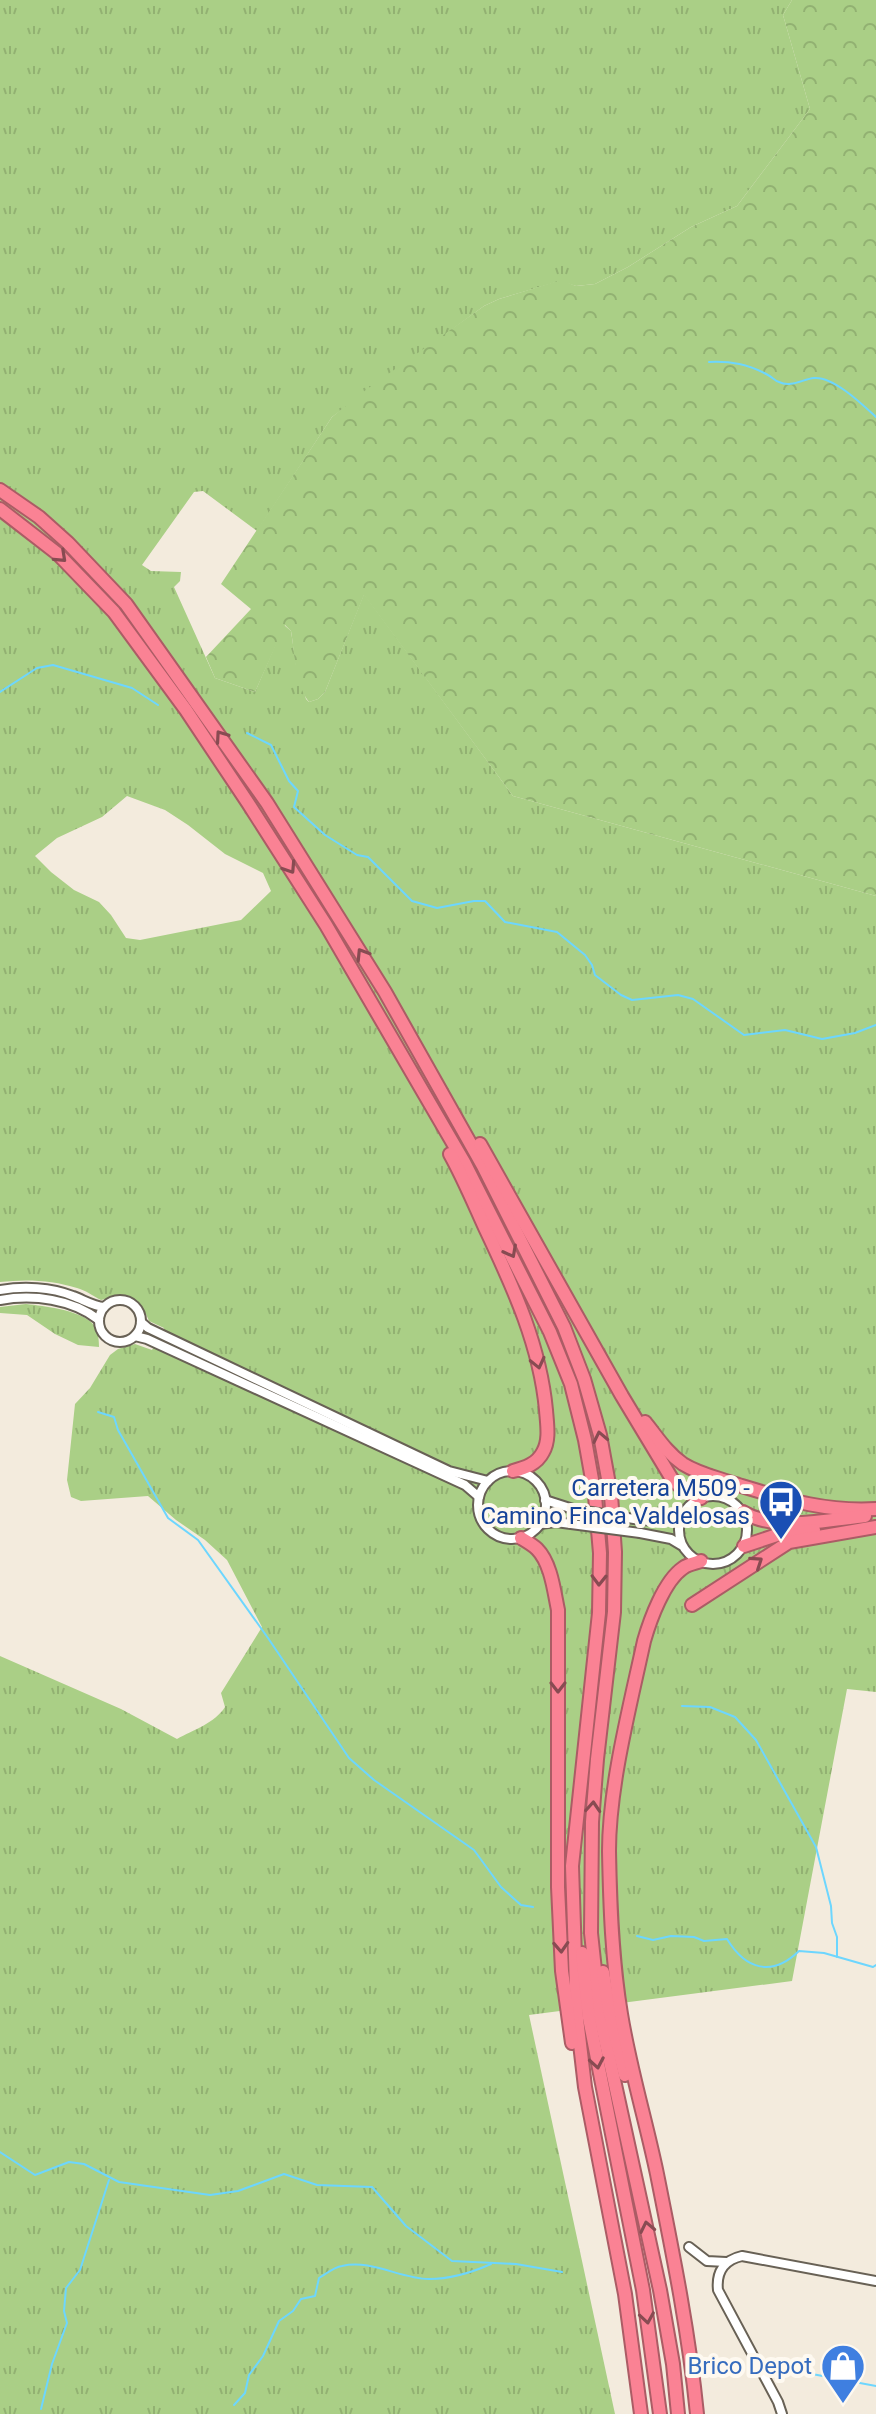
<svg xmlns="http://www.w3.org/2000/svg" width="876" height="2414" viewBox="0 0 876 2414" font-family="Roboto,sans-serif">
<style>
.grass{fill:url(#grass-tufts);fill-rule:evenodd}
.forest{fill:url(#forest-crowns)}
.garden{fill:#aacf86}
.lines{fill:none;stroke-linecap:round;stroke-linejoin:round}
.stream{stroke:#6dd6fe;stroke-width:2}
.minor-casing{stroke:#686155;stroke-width:12}
.highway-casing{stroke:#ab5c65;stroke-width:16}
.minor{stroke:#fff;stroke-width:8}
.highway{stroke:#fa8294;stroke-width:12}
.minor-bridge-casing{stroke:#686155;stroke-width:12;stroke-linecap:butt}
.minor-bridge{stroke:#fff;stroke-width:8}
.oneway{stroke:#884b52}
.labels{text-anchor:middle;dominant-baseline:central;stroke-width:8;stroke-linejoin:round;paint-order:stroke}
.transit-label{font-size:24px;fill:#164399;stroke:#fef9f0;text-anchor:end}
.shop-label{font-size:24px;fill:#366cbe;stroke:#fef9f0;text-anchor:end}
</style>
<defs>
<pattern id="grass-tufts" width="24" height="20" patternUnits="userSpaceOnUse" patternTransform="scale(2)"><rect width="24" height="20" fill="#aacf86"/><path d="M3 7l-1-3M5 7V3M7 7l1-3M15 17l-1-3M17 17v-4M19 17l1-3" fill="none" stroke="#92b172"/></pattern>
<pattern id="forest-crowns" width="20" height="18" patternUnits="userSpaceOnUse" patternTransform="scale(2)"><rect width="20" height="18" fill="#aacf86"/><path d="M2 6a3 3 0 1 1 6 0M12 15a3 3 0 1 1 6 0" fill="none" stroke="#92b172"/></pattern>
</defs>
<rect width="100%" height="100%" fill="#f3ebdd"/>
<!-- grass -->
<g class="grass">
<path d="M 0,0 L 792,0 L 783,15 L 810,109 L 737,206 L 691,227 L 628,267 L 595,284 L 576,286 L 560,281 L 499,299 L 484,306 L 332,417 L 257,531 L 203,491 L 194,492 L 142,565 L 151,571 L 181,572 L 180,581 L 174,587 L 215,678 L 255,692 L 284,625 L 291,631 L 296,665 L 306,699 L 309,702 L 318,699 L 325,692 L 364,594 L 513,796 L 876,896 L 876,1692 L 847,1689 L 792,1981 L 529,2015 L 615,2414 L 0,2414 L 0,1656 L 121,1709 L 177,1739 C 193,1730 215,1723 225,1707 L 221,1693 L 262,1627 L 227,1560 L 205,1540 L 176,1520 L 148,1496 L 81,1501 L 71,1497 L 67,1480 L 75,1404 L 90,1388 L 110,1355 L 118,1349 L 135,1344 L 152,1350 L 164,1328 L 149,1321 L 146,1314 L 135,1301 L 118,1296 L 101,1300 C 93,1296 85,1290 77,1288 C 52,1280 26,1279 0,1282 ZM 127,796 L 165,810 L 188,825 L 225,854 L 263,873 L 271,891 L 241,920 L 140,940 L 126,938 L 111,915 L 99,902 L 74,890 L 51,872 L 35,856 L 57,838 L 102,817 Z"/>
<path d="M 26,1304 C 45,1306 77,1310 91,1322 C 98,1328 99,1339 99,1347 L 78,1345 L 55,1334 L 27,1315 L 0,1313 L 0,1307 Z"/>
</g>
<!-- forest -->
<path class="forest" d="M 792,0 L 876,0 L 876,896 L 513,796 L 364,595 L 325,692 L 318,699 L 309,702 C 294,682 295,654 291,631 L 285,625 L 255,692 L 215,678 L 206,657 L 251,609 L 221,584 L 332,417 L 367,389 L 484,306 L 499,299 L 561,280 L 576,286 L 595,284 L 628,267 L 691,227 L 737,206 L 810,109 L 783,15 Z"/>
<!-- garden -->
<g class="garden">
<circle cx="511" cy="1506" r="26"/>
<circle cx="712" cy="1530" r="26"/>
</g>
<g class="lines">
<!-- stream -->
<g class="stream">
<path d="M 709,362 C 731,361 748,364 768,375 C 772,377 775,381 779,382 C 791,388 803,379 814,378 C 833,376 862,404 876,417"/>
<path d="M 0,692 L 37,668 L 53,665 L 132,688 L 158,705"/>
<path d="M 247,733 L 271,745 L 289,781 L 298,791 L 294,807 L 325,835 L 357,855 L 368,857 L 412,901 L 437,908 L 474,901 L 485,901 L 505,922 L 557,932 L 585,955 L 592,965 L 595,975 L 621,995 L 632,1000 L 678,995 L 693,999 L 744,1035 L 785,1030 L 822,1039 L 855,1033 L 876,1025"/>
<path d="M 98,1412 L 114,1417 L 118,1430 L 168,1518 L 198,1540 L 268,1638 L 349,1758 L 374,1780 L 474,1850 L 501,1887 L 521,1905 L 533,1907"/>
<path d="M 682,1706 L 710,1707 L 735,1717 L 756,1740 L 816,1847 L 831,1906 L 832,1923 L 837,1937 L 837,1957"/>
<path d="M 637,1936 L 653,1940 L 671,1936 L 694,1937 L 704,1941 L 727,1939 C 746,1970 772,1977 799,1951 L 824,1953 L 873,1967 L 876,1965"/>
<path d="M 0,2152 L 35,2175 L 69,2162 L 84,2164 L 119,2182 L 210,2195 L 238,2191 L 284,2174 L 317,2185 L 372,2187 L 406,2226 L 452,2261 L 516,2264 L 562,2272"/>
<path d="M 775,2369 L 812,2374 L 876,2386"/>
<path d="M 234,2405 L 245,2393 L 249,2375 L 263,2356 L 279,2321 L 293,2311 L 301,2299 L 315,2296 L 319,2278 C 326,2274 334,2267 342,2266 C 371,2259 401,2279 429,2279 C 449,2279 473,2272 491,2264"/>
<path d="M 41,2409 L 52,2364 L 67,2323 L 64,2311 L 66,2288 L 80,2270 L 109,2180"/>
</g>
<!-- minor casing -->
<g class="minor-casing">
<g id="minor">
<path d="M 0,1290 C 23,1286 51,1287 73,1296 C 84,1300 93,1306 104,1307"/>
<path d="M 0,1300 C 33,1294 72,1299 99,1320"/>
<circle cx="120" cy="1321" r="21"/>
<path d="M 141,1322 L 148,1328 L 449,1471 L 488,1481"/>
<path d="M 135,1336 L 147,1339 L 465,1485 L 479,1497"/>
<circle cx="512" cy="1505" r="34"/>
<circle cx="713" cy="1530" r="34"/>
<path d="M 545,1500 L 573,1509"/>
<path d="M 640,1520 L 658,1521 L 681,1516"/>
<path d="M 540,1524 L 556,1522 L 571,1524"/>
<path d="M 640,1533 L 671,1539 L 681,1545"/>
<path d="M 689,2247 L 707,2261 L 726,2262"/>
<path d="M 782,2414 L 778,2402 L 718,2290 C 716,2272 724,2260 742,2256 L 876,2281"/>
</g>
</g>
<!-- highway casing -->
<g class="highway-casing">
<g id="highway">
<path d="M 0,490 L 39,517 L 68,543 L 126,604 L 267,803 L 385,992 L 483,1166 L 564,1327 L 584,1379 L 600,1435 L 611,1495 L 615,1552 L 614,1612 L 597,1759 L 592,1822 L 591,1933 L 600,2016 L 660,2290 L 673,2364 L 678,2414"/>
<path d="M 0,509 L 58,554 L 114,612 L 186,710 L 248,803 L 326,925 L 464,1162 L 550,1332 L 571,1384 L 585,1440 L 595,1496 L 600,1553 L 599,1613 L 572,1866 L 577,2018 L 585,2087 L 625,2294 L 641,2414"/>
<path d="M 480,1144 L 622,1396 L 672,1479 L 684,1490 L 701,1498"/>
<path d="M 450,1154 C 464,1179 475,1206 487,1232 C 514,1289 540,1346 546,1410 C 547,1424 550,1440 543,1452 C 537,1464 525,1468 513,1471"/>
<path d="M 645,1422 C 657,1437 667,1453 683,1464 C 699,1474 718,1478 735,1484 C 785,1499 823,1512 876,1509"/>
<path d="M 743,1512 C 775,1532 828,1520 865,1516"/>
<path d="M 521,1538 C 526,1541 533,1545 537,1549 C 551,1563 554,1591 558,1610 L 558,1887 L 562,1971 L 572,2043"/>
<path d="M 744,1546 L 780,1534 L 814,1530"/>
<path d="M 692,1605 L 789,1542 L 876,1527"/>
<path d="M 582,1953 L 589,2018 L 643,2290 L 660,2414"/>
<path d="M 603,1972 L 610,2014 L 625,2075"/>
<path d="M 697,2414 C 689,2333 673,2254 657,2174 C 646,2121 630,2069 621,2014 C 612,1961 610,1905 609,1851 C 609,1786 630,1706 644,1641 C 650,1620 664,1581 683,1568 C 688,1564 695,1563 701,1561"/>
</g>
</g>
<!-- minor -->
<use href="#minor" class="minor"/>
<!-- highway -->
<use href="#highway" class="highway"/>
<!-- minor-bridge casing -->
<g class="minor-bridge-casing">
<g id="minor-bridge">
<path d="M 573,1509 L 640,1520"/>
<path d="M 571,1524 L 640,1533"/>
</g>
</g>
<!-- minor-bridge -->
<use href="#minor-bridge" class="minor-bridge"/>
</g>
<!-- one-way arrows -->
<defs><path id="oneway-chevron" d="M-2-3.5L2.5 0L-2 3.5" fill="none" stroke-width="1.6" stroke-linecap="round" stroke-linejoin="round" transform="scale(2)"/></defs>
<g class="oneway">
<use href="#oneway-chevron" transform="translate(61 557) rotate(43)"/>
<use href="#oneway-chevron" transform="translate(221 736) rotate(-125)"/>
<use href="#oneway-chevron" transform="translate(290 868) rotate(57)"/>
<use href="#oneway-chevron" transform="translate(362 954) rotate(-122)"/>
<use href="#oneway-chevron" transform="translate(511 1252) rotate(62)"/>
<use href="#oneway-chevron" transform="translate(538 1363) rotate(77)"/>
<use href="#oneway-chevron" transform="translate(600 1437) rotate(-102)"/>
<use href="#oneway-chevron" transform="translate(757 1562) rotate(-34)"/>
<use href="#oneway-chevron" transform="translate(599 1580) rotate(91)"/>
<use href="#oneway-chevron" transform="translate(558 1687) rotate(90)"/>
<use href="#oneway-chevron" transform="translate(593 1807) rotate(-86)"/>
<use href="#oneway-chevron" transform="translate(561 1947) rotate(87)"/>
<use href="#oneway-chevron" transform="translate(597 2063) rotate(80)"/>
<use href="#oneway-chevron" transform="translate(647 2227) rotate(-102)"/>
<use href="#oneway-chevron" transform="translate(647 2318) rotate(81)"/>
</g>
<!-- icons -->
<defs>
<g id="bus-pin" transform="scale(2.3)"><path d="M0 17L-7.5 6A9.5 9.5 0 1 1 7.5 6Z" fill="#1a4fb4" stroke="#fef9f0"/><path d="M-5-6H5V4H4V6H2V4H-2V6H-4V4H-5ZM-3.5-4V0h7V-4ZM-3.5 1.2v1.5H-2V1.2ZM2 1.2v1.5H3.5V1.2Z" fill="#fff"/></g>
<g id="shop-pin" transform="scale(2.3)"><path d="M0 17L-7.5 6A9.5 9.5 0 1 1 7.5 6Z" fill="#3f7fe0" stroke="#fef9f0"/><path d="M-5-2.5h2.3a2.7 3.5 0 0 1 5.4 0H5L5.5 6h-11ZM-1.5-2.5h3a1.5 2.3 0 0 0-3 0Z" fill="#fff"/></g>
</defs>
<g fill-rule="evenodd">
<use href="#bus-pin" x="781" y="1502"/>
<use href="#shop-pin" x="843" y="2366"/>
</g>
<g class="labels">
<!-- transit labels -->
<g class="transit-label">
<text x="750" y="1488">Carretera M509 -<tspan x="750" dy="28">Camino Finca Valdelosas</tspan></text>
</g>
<!-- shop labels -->
<g class="shop-label">
<text x="812" y="2366">Brico Depot</text>
</g>
</g>
</svg>
